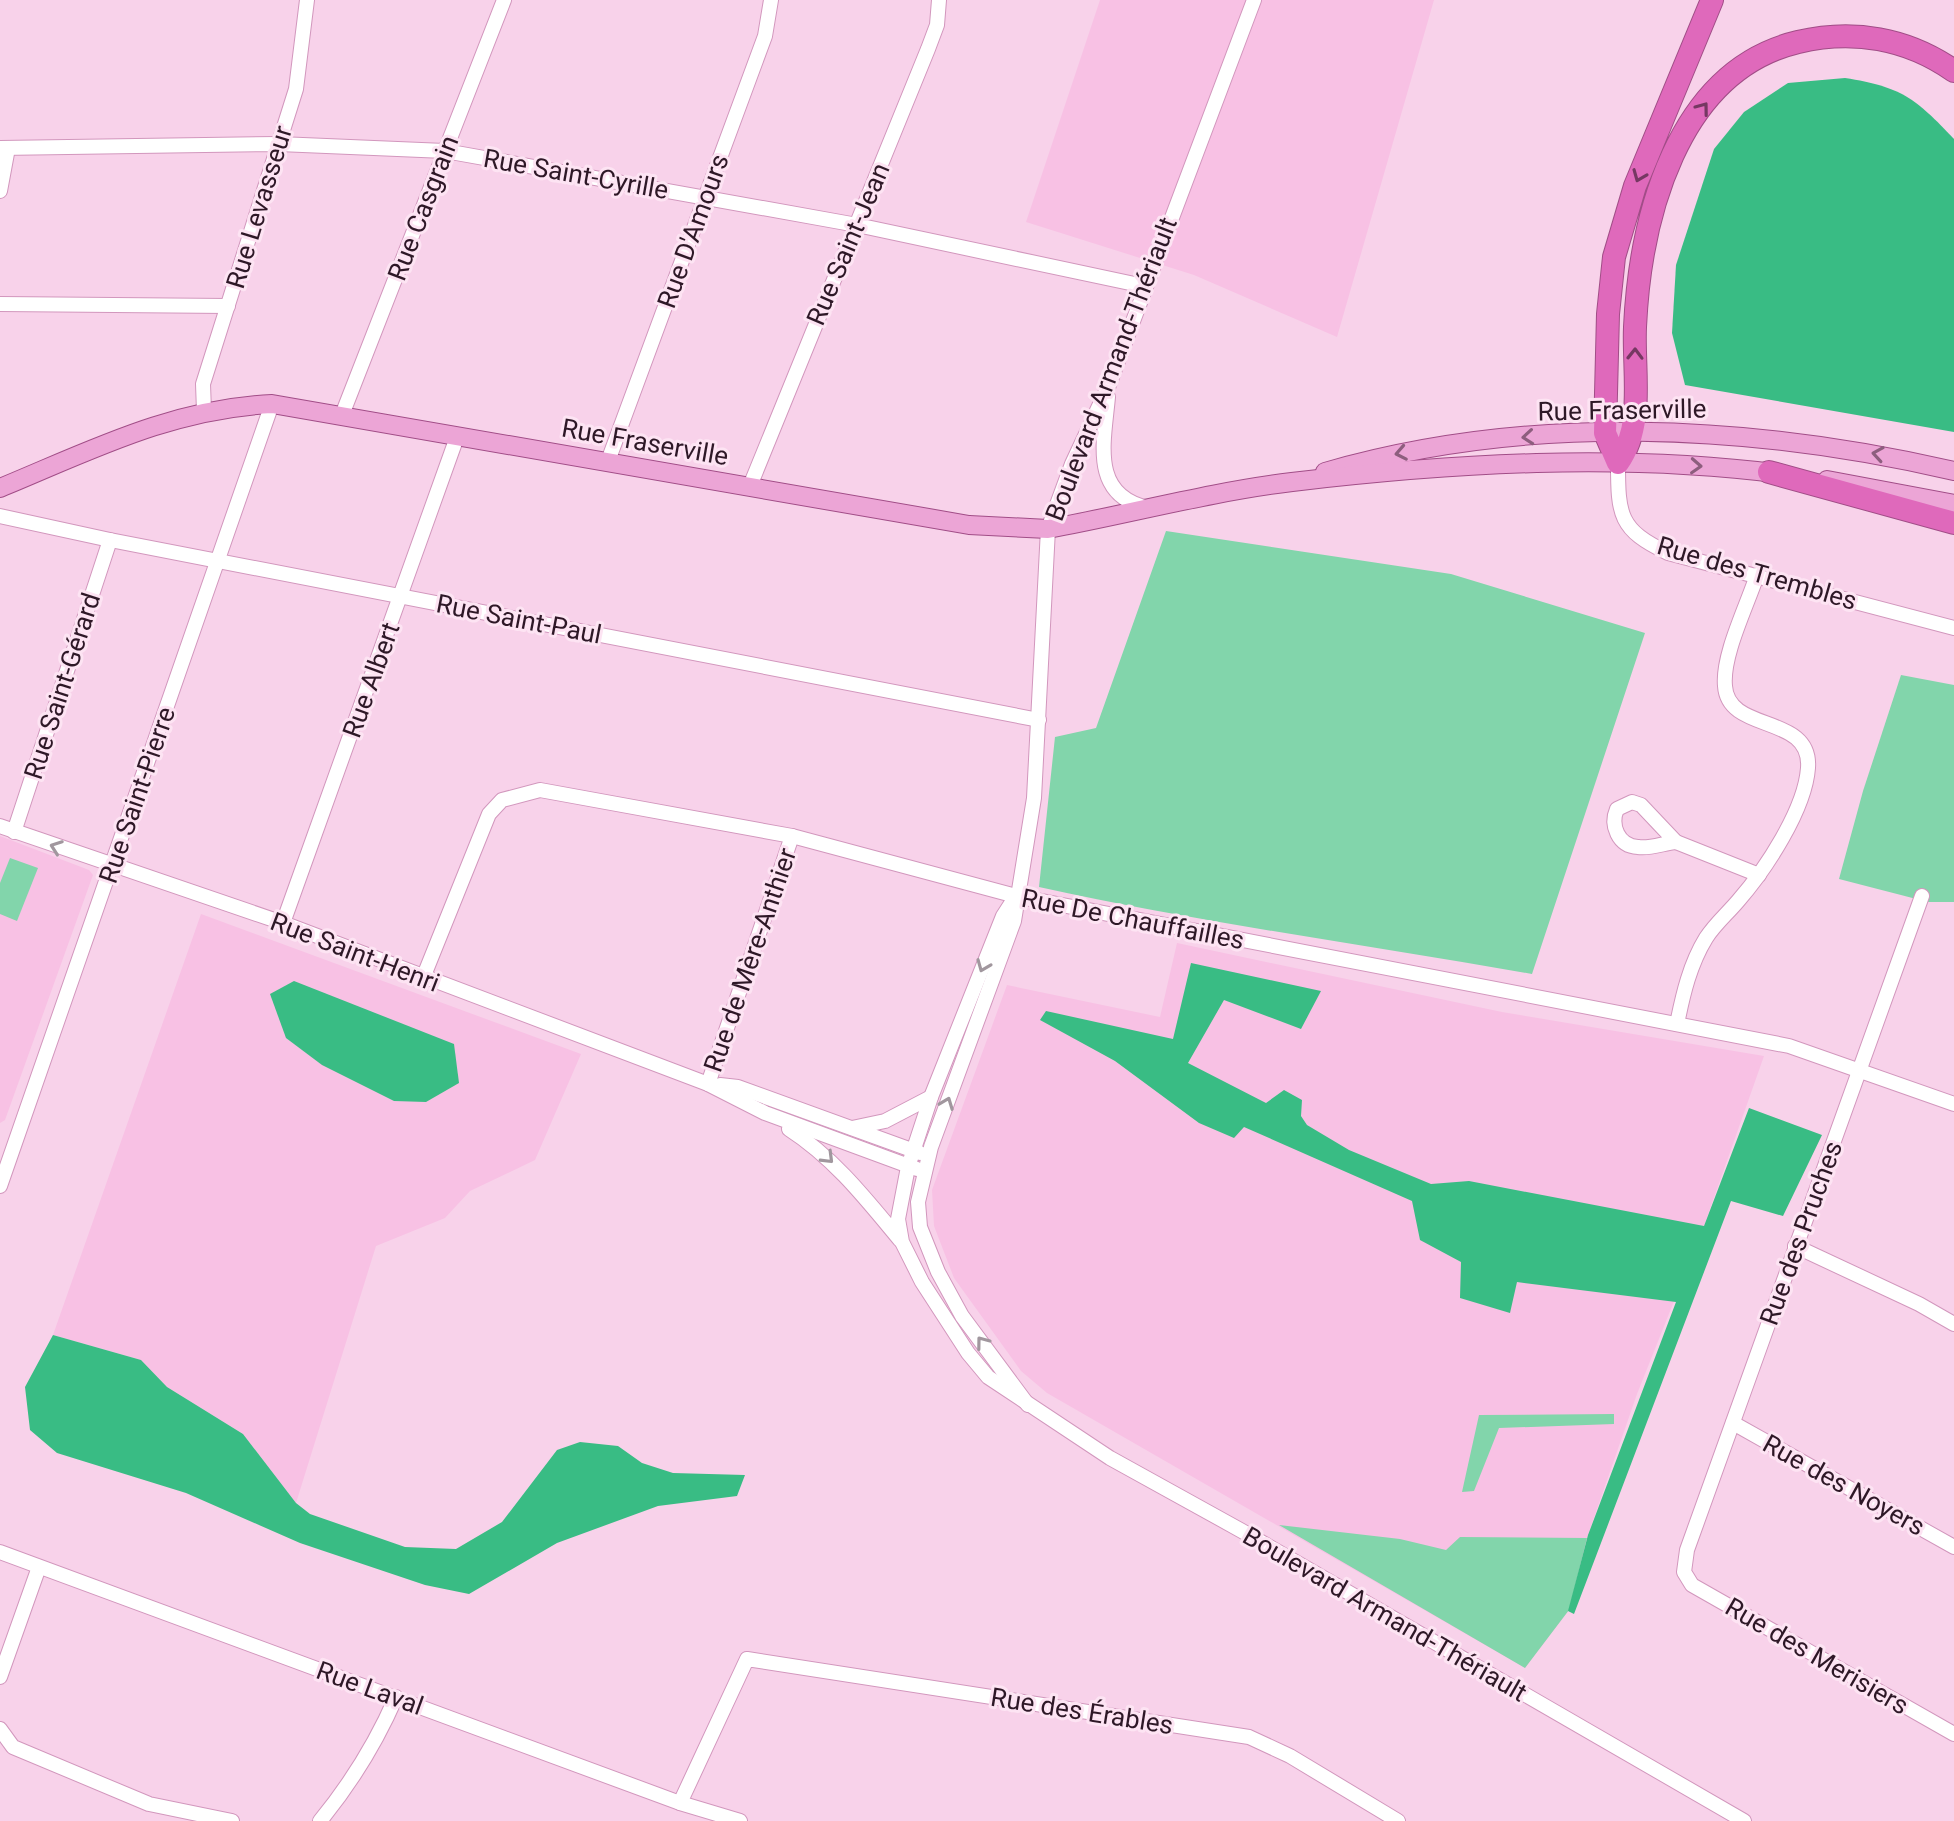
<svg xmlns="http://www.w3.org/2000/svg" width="1954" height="1821" viewBox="0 0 1954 1821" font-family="Roboto,sans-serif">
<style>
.built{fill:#f8c1e4}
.green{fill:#82d5ab}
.forest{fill:#39bc84}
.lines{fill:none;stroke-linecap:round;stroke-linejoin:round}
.minor-casing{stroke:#d297bd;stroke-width:16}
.major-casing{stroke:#a14d87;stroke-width:20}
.highway-casing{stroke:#a14d87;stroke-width:24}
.minor{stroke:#fff;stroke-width:14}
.major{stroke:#eca5d6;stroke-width:18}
.highway{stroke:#df69bb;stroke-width:22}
.oneway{stroke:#753862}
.oneway2{stroke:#8d5e7e}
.oneway3{stroke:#a1979e}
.labels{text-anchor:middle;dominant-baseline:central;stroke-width:6;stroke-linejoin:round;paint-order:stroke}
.street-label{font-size:26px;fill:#2e1827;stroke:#fde4f3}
</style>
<rect width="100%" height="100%" fill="#f8d2ea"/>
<!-- built -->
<g class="built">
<path d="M 1100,0 L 1434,0 L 1337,337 L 1194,275 L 1026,222 Z"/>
<path d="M 0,836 L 89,870 L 93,875 L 5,1120 L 0,1123 Z"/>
<path d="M 201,914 L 581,1054 L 535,1160 L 470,1191 L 445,1218 L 376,1246 L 296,1503 L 243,1434 L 167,1387 L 141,1360 L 53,1335 Z"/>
<path d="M 1177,943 L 1502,1012 L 1764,1056 L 1704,1226 L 1637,1394 L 1587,1538 L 1569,1610 L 1525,1668 L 1047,1393 L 1021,1371 L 954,1278 L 934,1226 L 932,1190 L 1007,985 L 1160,1017 Z"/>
</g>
<!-- green -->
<g class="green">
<path d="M 1166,531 L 1451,574 L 1645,633 L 1532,974 C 1368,945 1202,923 1039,887 L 1055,737 L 1096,728 Z"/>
<path d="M 1901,675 L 1954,685 L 1954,902 L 1928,902 L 1839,879 L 1863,791 Z"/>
<path d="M 10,858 L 38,868 L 17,921 L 0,914 L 0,883 Z"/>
<path d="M 1614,1414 L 1614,1424 L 1499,1428 L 1474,1491 L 1462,1492 L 1479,1415 Z"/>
<path d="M 1279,1525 L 1400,1539 L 1446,1550 L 1460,1537 L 1587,1538 L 1569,1610 L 1525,1668 Z"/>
</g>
<!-- forest -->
<g class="forest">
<path d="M 1845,78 C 1902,87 1915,98 1954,139 L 1954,432 L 1685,385 L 1672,333 L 1676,265 L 1714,149 L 1744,112 L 1788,83 Z"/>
<path d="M 1191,963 L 1321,991 L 1301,1029 L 1224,1000 L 1188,1063 L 1266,1103 L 1284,1090 L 1302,1100 L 1301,1116 L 1307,1125 L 1349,1150 L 1431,1184 L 1469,1181 L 1704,1226 L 1749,1108 L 1822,1135 L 1783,1216 L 1731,1201 L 1574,1614 L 1568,1611 L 1588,1535 L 1676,1302 L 1517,1282 L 1510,1313 L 1460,1298 L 1461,1262 L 1420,1240 L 1412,1201 L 1244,1127 L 1234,1138 L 1199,1123 L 1115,1061 L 1040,1020 L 1046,1011 L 1173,1039 Z"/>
<path d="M 294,981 L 454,1044 L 459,1083 L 426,1102 L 394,1101 L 322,1065 L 286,1038 L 270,994 Z"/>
<path d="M 53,1335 L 141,1360 L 167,1387 L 243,1434 L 296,1503 L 310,1514 L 405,1547 L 456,1549 L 502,1522 L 557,1450 L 580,1442 L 618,1446 L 642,1463 L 673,1473 L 745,1475 L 737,1496 L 658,1506 L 557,1543 L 469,1594 L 425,1585 L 300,1543 L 186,1493 L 57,1453 L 30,1430 L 25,1387 Z"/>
</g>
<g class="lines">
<!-- minor casing -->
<g class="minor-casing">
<g id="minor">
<path d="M 0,148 L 279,144 L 445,151 L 857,225 L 1144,286"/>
<path d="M 0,191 L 8,148"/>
<path d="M 0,304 L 228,306"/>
<path d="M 1108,397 C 1104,442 1090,495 1148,508"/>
<path d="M 204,411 L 203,384 L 296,89 L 307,0"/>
<path d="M 342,415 L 504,0"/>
<path d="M 608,461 L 765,36 L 771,0"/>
<path d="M 1618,463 C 1618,515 1619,530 1668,553 L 1954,628"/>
<path d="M 750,486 L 928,49 L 937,25 L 939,0"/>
<path d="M 0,516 L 110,540 L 1039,720"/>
<path d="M 1632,802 L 1641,805 L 1676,842 C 1664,843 1650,849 1638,847 C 1618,846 1610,825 1617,809 Z"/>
<path d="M 0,826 L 283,923 L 708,1084 L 765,1113 L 917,1169"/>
<path d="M 14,832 L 110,540"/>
<path d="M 1676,842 L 1759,875"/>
<path d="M 1922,896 L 1687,1550 L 1684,1572 L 1692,1585 L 1954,1734"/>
<path d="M 1014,899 L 1003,916 L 931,1097 L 908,1167 L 898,1219 L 902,1242 L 922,1282 L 968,1353 L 988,1377 L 1110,1458 L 1242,1531 L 1744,1821"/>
<path d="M 283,923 L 457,437"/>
<path d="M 423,978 L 489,814 L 502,800 L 540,790 L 792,836 L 1016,896 L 1789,1046 L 1954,1104"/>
<path d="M 1677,1024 C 1683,994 1690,964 1706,938 C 1715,924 1727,914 1738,901 C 1765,870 1805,810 1808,768 C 1812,713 1728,734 1725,686 C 1722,655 1747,606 1757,575"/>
<path d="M 708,1084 L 792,836"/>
<path d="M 720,1085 L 738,1087 L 920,1153"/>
<path d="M 852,1128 L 885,1121 L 931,1097"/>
<path d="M 789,1129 C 834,1158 866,1199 900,1240"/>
<path d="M 0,1186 L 272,404"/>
<path d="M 1795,1246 L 1919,1304 L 1954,1324"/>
<path d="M 1028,1405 L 962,1316 L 938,1272 L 920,1227 L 918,1202 L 931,1147 L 1014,921 L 1034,798 L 1048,529 L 1072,464 L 1109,385 L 1254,0"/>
<path d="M 1733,1423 L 1954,1547"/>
<path d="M 0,1552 L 680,1803 L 740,1821"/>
<path d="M 0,1677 L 39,1567"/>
<path d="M 0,1729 L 13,1747 L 149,1804 L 232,1821"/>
<path d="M 680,1803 L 747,1659 L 1249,1737 L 1290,1756 L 1398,1821"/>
<path d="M 320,1821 C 352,1782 376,1743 396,1697"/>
</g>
</g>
<!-- major casing -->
<g class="major-casing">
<g id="major">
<path d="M 1325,472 C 1528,413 1750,424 1954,471"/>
<path d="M 1827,480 L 1954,504"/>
<path d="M 0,488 C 92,450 171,409 272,404 L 969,525 L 1048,529 C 1129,514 1210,492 1292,482 C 1453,463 1620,453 1782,474"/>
</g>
</g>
<!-- highway casing -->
<g class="highway-casing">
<g id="highway">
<path d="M 1712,0 L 1635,186 L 1614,257 L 1608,314 L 1605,433 L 1618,463 C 1645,425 1633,372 1635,327 C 1640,220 1676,71 1798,42 C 1853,29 1907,38 1954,71"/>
<path d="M 1769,472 L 1954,523"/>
</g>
</g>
<!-- minor -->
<use href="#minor" class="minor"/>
<!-- major -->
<use href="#major" class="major"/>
<!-- highway -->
<use href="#highway" class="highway"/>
</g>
<!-- one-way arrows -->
<defs><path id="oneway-chevron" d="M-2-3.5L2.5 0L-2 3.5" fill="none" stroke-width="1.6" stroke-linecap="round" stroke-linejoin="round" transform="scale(2)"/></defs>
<g class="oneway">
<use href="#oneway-chevron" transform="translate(1703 108) rotate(-53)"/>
<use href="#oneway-chevron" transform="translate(1639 176) rotate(112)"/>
<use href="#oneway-chevron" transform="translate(1635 354) rotate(-89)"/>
</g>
<g class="oneway2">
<use href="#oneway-chevron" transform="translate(1528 437) rotate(175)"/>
<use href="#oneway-chevron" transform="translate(1401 453) rotate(169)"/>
<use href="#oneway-chevron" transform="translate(1878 454) rotate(-171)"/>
<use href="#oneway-chevron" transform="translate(1696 466) rotate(3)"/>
</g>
<g class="oneway3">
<use href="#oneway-chevron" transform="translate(56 847) rotate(-160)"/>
<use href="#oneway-chevron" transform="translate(983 966) rotate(112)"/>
<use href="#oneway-chevron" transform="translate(947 1103) rotate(-69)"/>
<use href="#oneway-chevron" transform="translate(828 1158) rotate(45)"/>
<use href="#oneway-chevron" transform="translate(982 1342) rotate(-127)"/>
</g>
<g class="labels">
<!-- street labels -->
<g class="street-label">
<text transform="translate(576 174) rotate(10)">Rue Saint-Cyrille</text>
<text transform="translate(259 207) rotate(-73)">Rue Levasseur</text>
<text transform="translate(423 208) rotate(-69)">Rue Casgrain</text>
<text transform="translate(693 231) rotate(-70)">Rue D'Amours</text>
<text transform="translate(848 244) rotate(-67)">Rue Saint-Jean</text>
<text transform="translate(1111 369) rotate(-69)">Boulevard Armand-Thériault</text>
<text transform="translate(1622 410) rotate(-1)">Rue Fraserville</text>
<text transform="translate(645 442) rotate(10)">Rue Fraserville</text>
<text transform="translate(1757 573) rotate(16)">Rue des Trembles</text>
<text transform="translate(519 619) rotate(11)">Rue Saint-Paul</text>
<text transform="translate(371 680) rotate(-70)">Rue Albert</text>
<text transform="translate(62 686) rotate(-72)">Rue Saint-Gérard</text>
<text transform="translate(137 795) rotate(-71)">Rue Saint-Pierre</text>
<text transform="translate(1133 919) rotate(11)">Rue De Chauffailles</text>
<text transform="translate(355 952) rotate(21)">Rue Saint-Henri</text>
<text transform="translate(750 960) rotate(-71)">Rue de Mère-Anthier</text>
<text transform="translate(1801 1233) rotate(-70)">Rue des Pruches</text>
<text transform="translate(1844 1485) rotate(29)">Rue des Noyers</text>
<text transform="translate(1385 1614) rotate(30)">Boulevard Armand-Thériault</text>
<text transform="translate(1817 1656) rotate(30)">Rue des Merisiers</text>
<text transform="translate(370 1688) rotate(20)">Rue Laval</text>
<text transform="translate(1082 1711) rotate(9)">Rue des Érables</text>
</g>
</g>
</svg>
